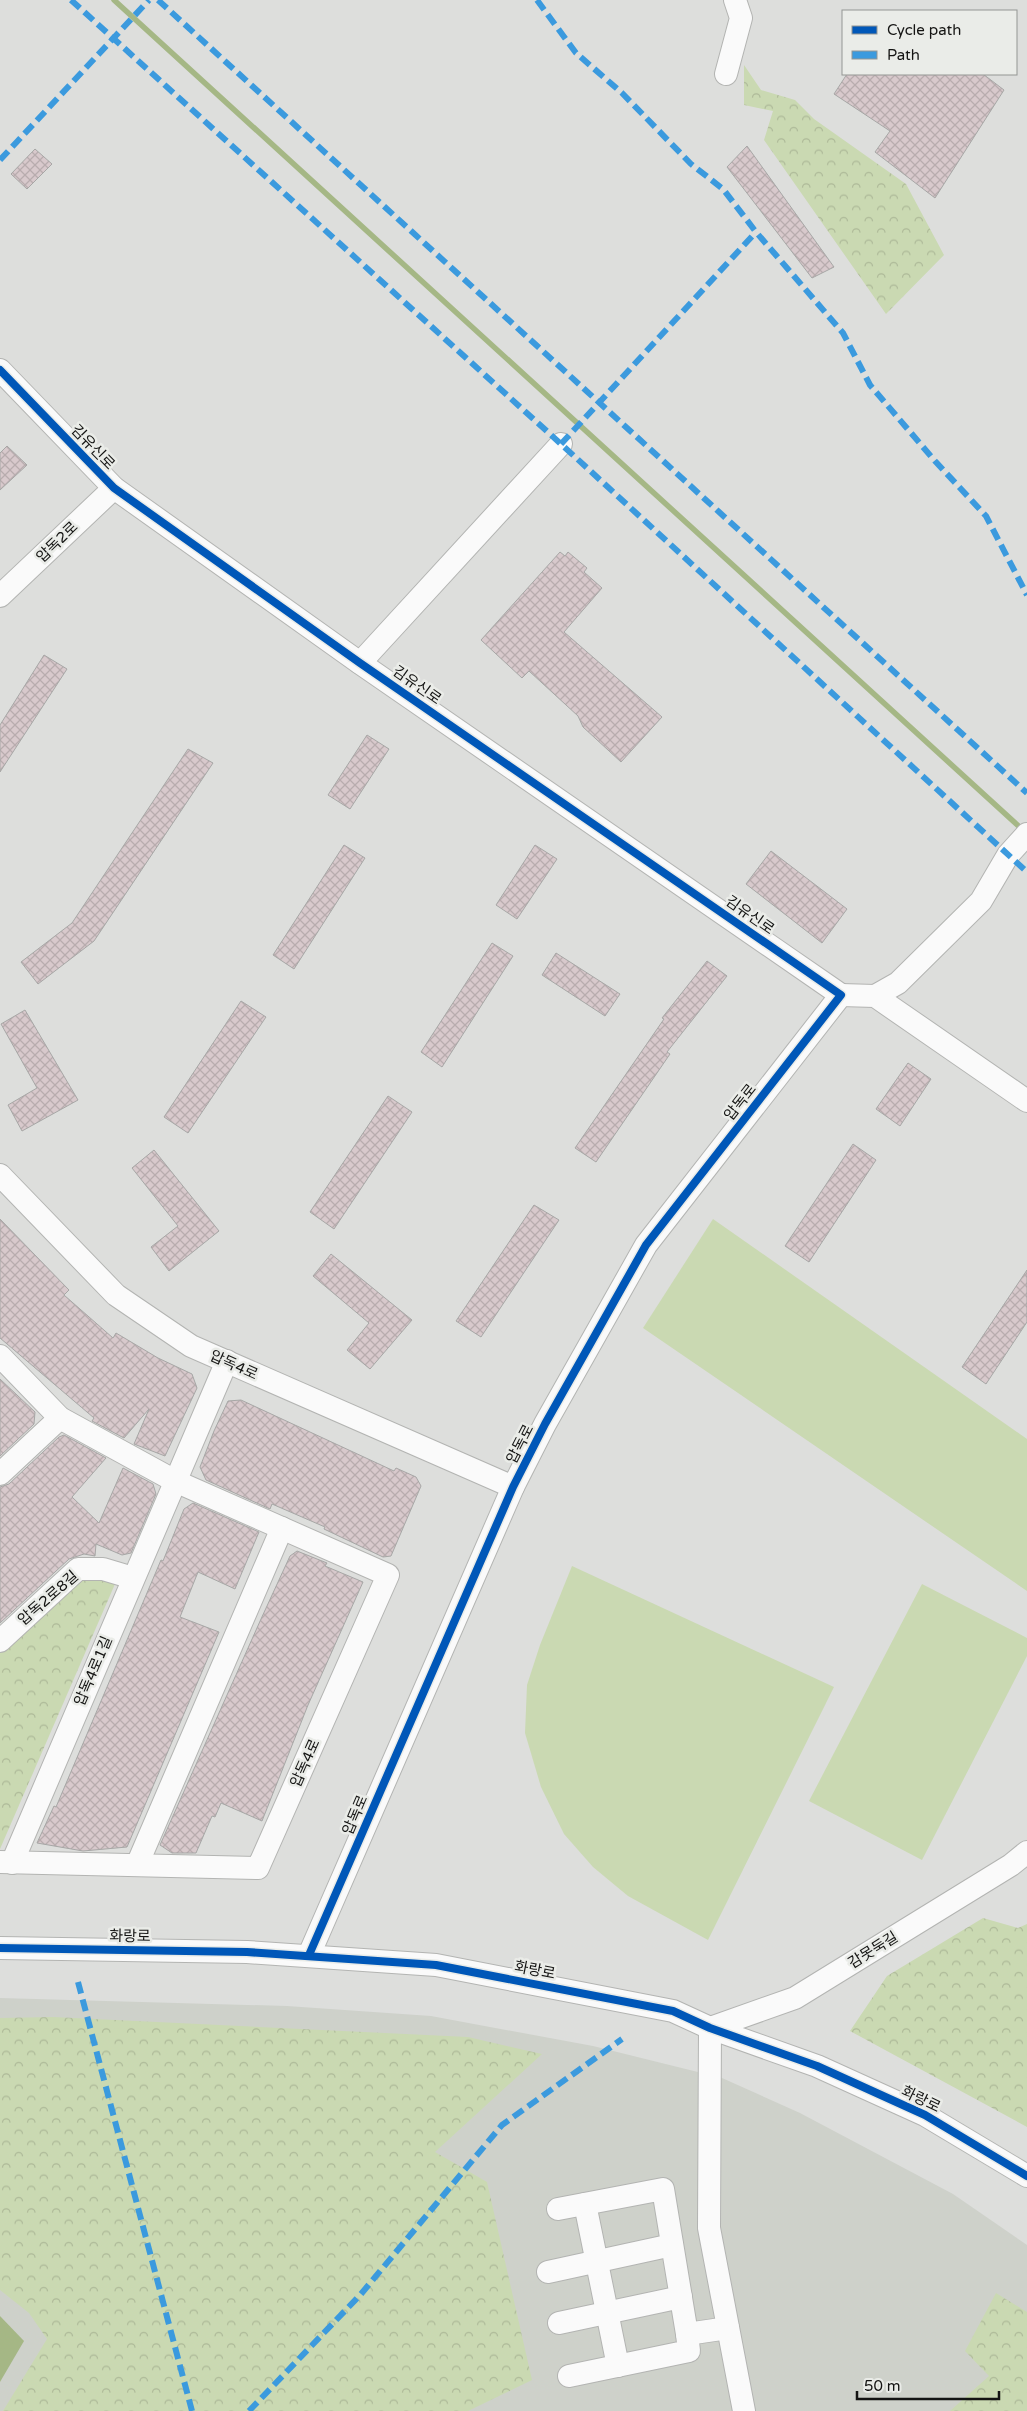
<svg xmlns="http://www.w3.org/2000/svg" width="1027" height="2411" viewBox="0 0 1027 2411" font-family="'Varela Round','Noto Sans KR',sans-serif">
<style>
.built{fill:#ced1ca}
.forest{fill:url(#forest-crowns)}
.pitch{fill:#cad9b2}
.water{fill:#a5b785}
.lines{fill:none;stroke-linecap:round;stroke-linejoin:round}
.stream{stroke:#a5b785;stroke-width:5.5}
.building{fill:url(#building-cross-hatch);stroke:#a7a7a6}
.minor-casing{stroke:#b3b4b2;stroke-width:24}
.minor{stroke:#fafafa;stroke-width:22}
.quiet{stroke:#3b9ade;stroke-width:6;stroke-dasharray:12 6;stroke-linecap:butt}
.cycleway-casing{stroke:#eaece8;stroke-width:11}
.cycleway{stroke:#0057b8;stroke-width:8}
.labels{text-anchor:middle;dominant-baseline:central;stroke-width:5;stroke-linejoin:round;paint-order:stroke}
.street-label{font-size:15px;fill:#141413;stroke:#eaece8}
</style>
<defs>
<pattern id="forest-crowns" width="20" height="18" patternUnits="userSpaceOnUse" patternTransform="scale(1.25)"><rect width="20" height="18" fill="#cad9b2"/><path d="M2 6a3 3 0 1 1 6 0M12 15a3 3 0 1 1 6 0" fill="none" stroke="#adb998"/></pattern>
<pattern id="building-cross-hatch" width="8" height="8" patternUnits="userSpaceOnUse" patternTransform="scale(1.25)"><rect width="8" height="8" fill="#d8c9cc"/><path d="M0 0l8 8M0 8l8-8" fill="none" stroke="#b8acae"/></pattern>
</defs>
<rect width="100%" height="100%" fill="#dddedc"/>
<!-- built -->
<path class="built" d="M 0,1998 L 287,2006 L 431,2016 L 593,2046 L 722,2078 L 800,2113 L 953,2194 L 1027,2245 L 1027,2411 L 0,2411 Z"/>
<!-- forest -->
<g class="forest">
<path d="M 744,65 L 761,90 L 795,100 L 814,119 L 906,184 L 944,255 L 886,314 L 764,140 L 773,111 L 744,105 Z"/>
<path d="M 85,1575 L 115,1584 L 0,1849 L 0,1653 Z"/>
<path d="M 983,1918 L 1018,1928 L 1027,1924 L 1027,2127 L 850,2031 L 887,1976 Z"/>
<path d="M 53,2017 L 468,2037 L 542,2054 L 435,2152 L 487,2182 L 532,2380 L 468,2411 L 3,2411 L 47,2339 L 29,2313 L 0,2290 L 0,2018 Z"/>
<path d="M 996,2293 L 1027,2312 L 1027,2411 L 950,2411 L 989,2376 L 965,2351 Z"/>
</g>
<!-- pitch -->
<g class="pitch">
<path d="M 713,1219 L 1027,1439 L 1027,1591 L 643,1328 Z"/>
<path d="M 572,1566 L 834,1687 L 708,1940 L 628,1896 L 593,1867 L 564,1834 L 541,1787 L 525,1733 L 527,1685 L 540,1645 Z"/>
<path d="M 922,1584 L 1027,1638 L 1027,1656 L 922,1860 L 809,1801 Z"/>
</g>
<!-- water -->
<path class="water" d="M 0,2316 L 24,2341 L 0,2382 Z"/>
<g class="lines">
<!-- stream -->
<path class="stream" d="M 114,0 L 1024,831"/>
</g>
<!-- building -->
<g class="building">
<path d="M 847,74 L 983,74 L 1004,90 L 935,198 L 875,152 L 890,131 L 834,94 Z"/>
<path d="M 747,146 L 834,267 L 812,278 L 727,167 Z"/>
<path d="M 35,149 L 52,164 L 27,189 L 11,174 Z"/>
<path d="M 7,446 L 27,465 L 0,490 L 0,453 Z"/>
<path d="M 560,552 L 565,556 L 568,552 L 587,568 L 584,572 L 602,588 L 564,632 L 662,717 L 621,762 L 583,727 L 578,716 L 529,671 L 522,678 L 481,640 Z"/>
<path d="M 44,655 L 67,669 L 0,772 L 0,725 Z"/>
<path d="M 367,735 L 389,749 L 350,809 L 328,795 Z"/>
<path d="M 188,749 L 213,763 L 94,941 L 38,984 L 21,962 L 72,923 Z"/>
<path d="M 344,845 L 365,858 L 294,969 L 273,955 Z"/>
<path d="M 535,845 L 557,859 L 517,919 L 496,905 Z"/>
<path d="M 771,851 L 847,909 L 822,943 L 746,884 Z"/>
<path d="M 492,943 L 513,956 L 442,1067 L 421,1052 Z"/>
<path d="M 556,953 L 620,994 L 605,1016 L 542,975 Z"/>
<path d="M 707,961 L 727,976 L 667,1052 L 670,1054 L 596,1162 L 575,1148 L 664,1019 L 662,1018 Z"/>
<path d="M 241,1001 L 266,1017 L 188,1133 L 164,1117 Z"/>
<path d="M 25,1010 L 78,1100 L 22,1131 L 8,1105 L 37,1088 L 1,1024 Z"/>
<path d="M 908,1063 L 931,1079 L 900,1126 L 876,1109 Z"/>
<path d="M 388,1096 L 412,1112 L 334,1229 L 310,1212 Z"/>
<path d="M 853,1144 L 876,1160 L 809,1262 L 785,1246 Z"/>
<path d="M 154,1150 L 219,1231 L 169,1271 L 151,1247 L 178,1226 L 132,1168 Z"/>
<path d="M 534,1205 L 559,1220 L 481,1337 L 456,1321 Z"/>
<path d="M 0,1219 L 69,1290 L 64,1295 L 113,1338 L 116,1333 L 158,1358 L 192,1374 L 197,1388 L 165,1456 L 134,1444 L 149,1409 L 124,1438 L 92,1421 L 94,1418 L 0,1338 Z"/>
<path d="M 331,1254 L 412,1320 L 370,1369 L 347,1350 L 369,1323 L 313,1276 Z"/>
<path d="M 1027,1270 L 1027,1322 L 986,1384 L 962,1367 Z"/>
<path d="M 0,1379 L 35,1412 L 34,1424 L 0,1456 Z"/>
<path d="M 241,1400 L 394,1471 L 396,1468 L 416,1477 L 421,1486 L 391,1556 L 383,1557 L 324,1529 L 325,1527 L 272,1504 L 270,1509 L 206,1480 L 200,1467 L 214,1431 L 228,1401 Z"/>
<path d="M 64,1435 L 106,1458 L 72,1497 L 99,1523 L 123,1468 L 153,1484 L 156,1494 L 131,1553 L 122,1555 L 96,1544 L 95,1556 L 84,1554 L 69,1559 L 0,1623 L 0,1487 L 9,1484 L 59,1437 Z"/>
<path d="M 193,1503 L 259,1532 L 235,1589 L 198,1572 L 180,1617 L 219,1632 L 127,1847 L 83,1851 L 37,1843 L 54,1806 L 56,1807 L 161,1560 L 163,1561 L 184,1509 Z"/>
<path d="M 297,1551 L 327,1563 L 325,1566 L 363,1582 L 308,1705 L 262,1821 L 221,1803 L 215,1817 L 212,1816 L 196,1853 L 172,1853 L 160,1845 L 261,1619 L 290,1556 Z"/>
</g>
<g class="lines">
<!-- minor casing -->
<g class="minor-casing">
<g id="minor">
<path d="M 726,74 L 741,18 L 735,0"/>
<path d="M 0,370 L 114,488 L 360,663 L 841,995"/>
<path d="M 0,596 L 114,488"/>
<path d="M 360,663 L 561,444"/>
<path d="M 841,995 L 875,996 L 1027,1101"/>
<path d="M 875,996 L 898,983 L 981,901 L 1008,855 L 1027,834"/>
<path d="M 0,1175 L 116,1295 L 191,1346 L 513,1487"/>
<path d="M 0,1356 L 60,1418 L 175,1481 L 388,1575 L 258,1868 L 0,1862"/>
<path d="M 0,1474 L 60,1418"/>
<path d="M 0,1641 L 78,1569 L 103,1569 L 133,1578"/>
<path d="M 12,1863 L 227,1361"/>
<path d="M 137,1865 L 282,1528"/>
<path d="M 0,1948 L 247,1952 L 436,1965 L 673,2011 L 710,2028 L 817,2066 L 925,2115 L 1027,2176"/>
<path d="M 309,1955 L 513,1487 L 545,1424 L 646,1245 L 841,995"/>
<path d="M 585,2204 L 618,2366"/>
<path d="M 558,2209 L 663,2189 L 687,2334"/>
<path d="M 548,2272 L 672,2245"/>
<path d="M 559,2323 L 681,2297"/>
<path d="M 569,2376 L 689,2351 L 687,2334 L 728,2328"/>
<path d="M 744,2411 L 709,2228 L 710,2028 L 795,1998 L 1011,1865 L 1027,1852"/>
</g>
</g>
<!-- minor -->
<use href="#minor" class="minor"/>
<!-- quiet -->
<g class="quiet">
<path d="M 71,0 L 561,444 L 1027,872"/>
<path d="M 158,0 L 1027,793"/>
<path d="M 537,0 L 576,53 L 622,93 L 691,164 L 723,189 L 756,232 L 843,333 L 870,385 L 935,461 L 986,516 L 1027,595"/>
<path d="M 0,160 L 149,0"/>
<path d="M 561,444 L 756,232"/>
<path d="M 78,1982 L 192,2411"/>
<path d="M 249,2411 L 361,2294 L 502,2125 L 622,2039"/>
</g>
<!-- cycleway casing -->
<g class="cycleway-casing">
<g id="cycleway">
<path d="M 0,370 L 114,488 L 360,663 L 841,995 L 646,1245 L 545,1424 L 513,1487 L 309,1955"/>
<path d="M 0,1948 L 247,1952 L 436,1965 L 673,2011 L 710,2028 L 817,2066 L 925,2115 L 1027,2176"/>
</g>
</g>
<!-- cycleway -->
<use href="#cycleway" class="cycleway"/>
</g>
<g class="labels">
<!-- street labels -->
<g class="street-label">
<text transform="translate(93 447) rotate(46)">김유신로</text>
<text transform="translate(57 542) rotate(-44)">압독2로</text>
<text transform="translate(417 685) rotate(35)">김유신로</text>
<text transform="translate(750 915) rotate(35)">김유신로</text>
<text transform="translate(740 1102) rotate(-52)">압독로</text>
<text transform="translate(234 1365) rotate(24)">압독4로</text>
<text transform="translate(520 1444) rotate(-63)">압독로</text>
<text transform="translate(48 1598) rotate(-41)">압독2로8길</text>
<text transform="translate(93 1671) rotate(-67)">압독4로1길</text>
<text transform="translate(305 1763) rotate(-66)">압독4로</text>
<text transform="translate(355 1815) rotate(-67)">압독로</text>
<text transform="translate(130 1936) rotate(1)">화랑로</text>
<text transform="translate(873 1950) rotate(-32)">감못둑길</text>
<text transform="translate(535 1970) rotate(11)">화랑로</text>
<text transform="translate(921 2099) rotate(26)">화랑로</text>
</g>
</g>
<!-- legend -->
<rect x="842" y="10" width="175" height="65" fill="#eaece8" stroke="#949693"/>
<rect x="852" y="26" width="25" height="8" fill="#0057b8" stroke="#949693"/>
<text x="887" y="35" font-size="15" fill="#141413">Cycle path</text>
<rect x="852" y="51" width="25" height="8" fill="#3b9ade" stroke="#949693"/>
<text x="887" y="60" font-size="15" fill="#141413">Path</text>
<!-- scale -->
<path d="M857 2391v8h142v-8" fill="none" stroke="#141413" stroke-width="2.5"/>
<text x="864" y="2391" font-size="15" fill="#141413" stroke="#eaece8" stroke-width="4" paint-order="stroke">50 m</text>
</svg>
